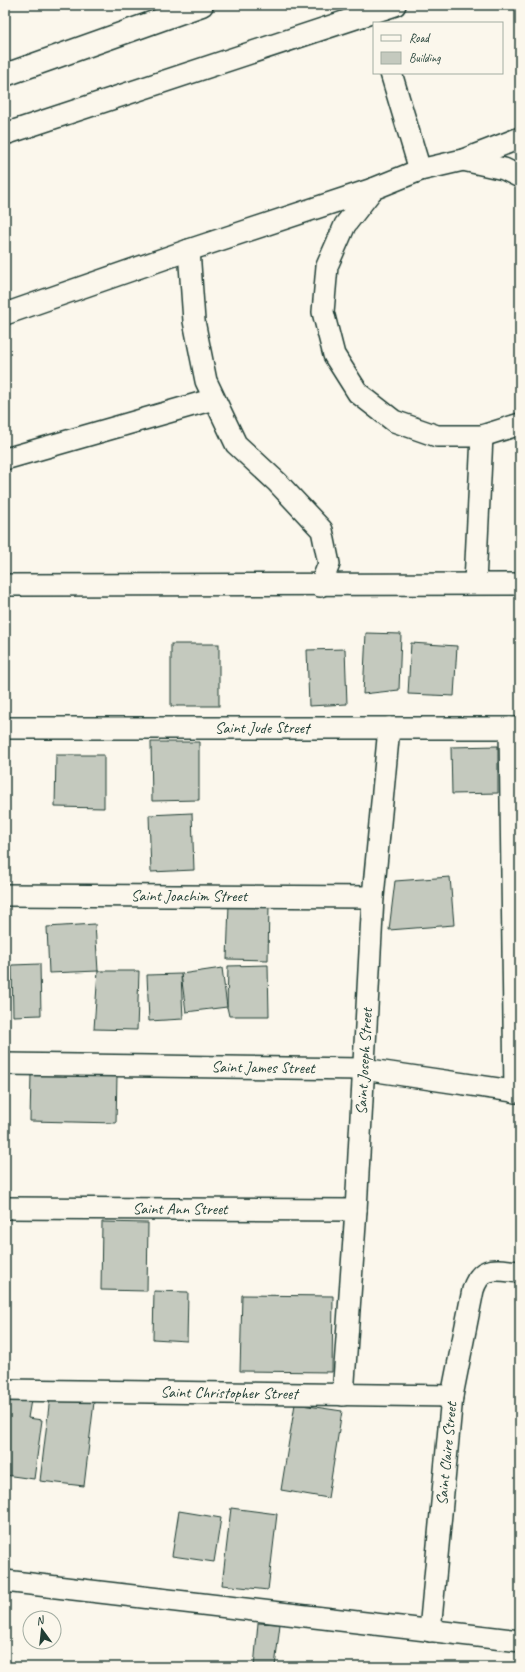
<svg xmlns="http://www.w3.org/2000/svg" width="525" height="1672" viewBox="0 0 525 1672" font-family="Caveat,sans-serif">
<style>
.building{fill:#c4c9be;stroke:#1f3d34}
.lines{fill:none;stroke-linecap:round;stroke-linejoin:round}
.minor-casing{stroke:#1f3d34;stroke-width:24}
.secondary-casing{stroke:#1f3d34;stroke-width:25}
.minor{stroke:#fbf7ec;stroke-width:21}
.secondary{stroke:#fbf7ec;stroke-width:22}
.labels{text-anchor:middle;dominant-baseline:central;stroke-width:3.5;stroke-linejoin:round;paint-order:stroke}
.street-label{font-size:16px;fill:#1f3d34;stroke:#fbf7ec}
</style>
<rect width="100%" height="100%" fill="#fbf7ec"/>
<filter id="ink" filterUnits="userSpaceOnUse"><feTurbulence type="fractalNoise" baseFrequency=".025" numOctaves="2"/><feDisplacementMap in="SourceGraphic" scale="8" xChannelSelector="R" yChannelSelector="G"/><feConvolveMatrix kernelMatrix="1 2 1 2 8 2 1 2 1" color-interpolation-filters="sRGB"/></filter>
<g filter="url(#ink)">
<!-- building -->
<g class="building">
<path d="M 366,633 L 401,634 L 399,690 L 363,694 Z"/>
<path d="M 411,643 L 457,646 L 454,696 L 408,694 Z"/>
<rect x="171" y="644" width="48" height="62"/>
<path d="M 345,649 L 347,704 L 309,706 L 307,650 Z"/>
<path d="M 151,742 L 199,742 L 199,800 L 152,801 Z"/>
<path d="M 498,746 L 498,793 L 452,794 L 451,747 Z"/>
<path d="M 56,755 L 104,755 L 104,808 L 55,807 Z"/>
<path d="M 192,813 L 194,870 L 151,872 L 149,815 Z"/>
<path d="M 450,877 L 454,925 L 389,930 L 395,881 Z"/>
<path d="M 229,904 L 269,905 L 268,960 L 227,959 Z"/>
<path d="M 95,924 L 98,971 L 49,973 L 47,927 Z"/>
<path d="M 40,964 L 41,1015 L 13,1016 L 12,965 Z"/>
<path d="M 268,965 L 269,1016 L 229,1016 L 227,1007 L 228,966 Z"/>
<path d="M 222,968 L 227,1007 L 186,1012 L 181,974 Z"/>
<path d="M 98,971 L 139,971 L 137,1030 L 94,1029 Z"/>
<path d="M 181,974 L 183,1019 L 149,1021 L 147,975 Z"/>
<path d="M 31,1073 L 117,1075 L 116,1123 L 30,1121 Z"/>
<path d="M 102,1222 L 148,1223 L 147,1291 L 101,1290 Z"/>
<path d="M 154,1291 L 188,1292 L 187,1341 L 153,1339 Z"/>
<path d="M 242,1295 L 333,1296 L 332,1372 L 240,1371 Z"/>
<path d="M 5,1396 L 31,1400 L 28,1418 L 42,1420 L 34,1479 L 5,1475 Z"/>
<path d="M 50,1397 L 94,1402 L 84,1486 L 40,1481 Z"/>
<path d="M 295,1404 L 342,1411 L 328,1498 L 281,1490 Z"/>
<path d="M 231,1508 L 277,1514 L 268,1590 L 222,1585 Z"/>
<path d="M 179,1511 L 221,1518 L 214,1562 L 172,1556 Z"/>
<path d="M 258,1623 L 280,1624 L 275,1667 L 254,1667 Z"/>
</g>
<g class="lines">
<!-- minor casing -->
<g class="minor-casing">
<g id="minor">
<path d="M 391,73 L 420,170"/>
<path d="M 5,134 L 395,5"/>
<path d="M 463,160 L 504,169 L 520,177"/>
<path d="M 373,189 L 345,225 L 327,266 L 323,312 L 334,355 L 358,393 L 394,421 L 437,436 L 482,436 L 520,424"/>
<path d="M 189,250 L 194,321 L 206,381 L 236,444 L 277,482 L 322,530 L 329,564 L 320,586"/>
<path d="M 5,314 L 189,250 L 373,189 L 420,170 L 463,160 L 520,138"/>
<path d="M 5,459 L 214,399"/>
<path d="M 475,583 L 482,436"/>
<path d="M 5,585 L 520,584"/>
<path id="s1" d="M 5,728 L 520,728"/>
<path d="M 510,728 L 515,1092"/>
<path id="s2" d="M 5,895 L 373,897"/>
<path id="s3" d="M 5,1064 L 363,1069 L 520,1092"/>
<path id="s4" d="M 5,1208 L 356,1210"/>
<path id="s5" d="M 5,1390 L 452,1396"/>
<path id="s6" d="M 343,1395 L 356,1210 L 373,897 L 389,728"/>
<path d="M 5,1581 L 520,1641"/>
<path id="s7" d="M 430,1631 L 452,1396 L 473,1290 C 481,1264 497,1270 520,1272"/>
</g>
</g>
<!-- secondary casing -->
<g class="secondary-casing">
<path id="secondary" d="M 5,75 L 202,5"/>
</g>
<!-- minor -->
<use href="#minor" class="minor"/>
<!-- secondary -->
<use href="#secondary" class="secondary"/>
</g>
</g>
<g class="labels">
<!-- street labels -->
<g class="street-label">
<text stroke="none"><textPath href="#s1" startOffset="257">Saint Jude Street</textPath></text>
<text stroke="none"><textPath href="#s2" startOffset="184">Saint Joachim Street</textPath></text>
<text stroke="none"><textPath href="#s6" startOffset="334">Saint Joseph Street</textPath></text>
<text stroke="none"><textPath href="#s3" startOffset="258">Saint James Street</textPath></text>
<text stroke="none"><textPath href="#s4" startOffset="175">Saint Ann Street</textPath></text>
<text stroke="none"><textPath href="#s5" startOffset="224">Saint Christopher Street</textPath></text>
<text stroke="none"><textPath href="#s7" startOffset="178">Saint Claire Street</textPath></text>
</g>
</g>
<!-- margin -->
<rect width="525" height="1672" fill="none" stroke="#fbf7ec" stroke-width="20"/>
<rect x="10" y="10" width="505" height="1652" fill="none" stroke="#1f3d34" stroke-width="1.5" filter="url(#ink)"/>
<!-- legend -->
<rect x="373" y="22" width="130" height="52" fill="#fbf7ec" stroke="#a3ada2"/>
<rect x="381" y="35" width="20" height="6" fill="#fbf7ec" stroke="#a3ada2"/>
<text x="409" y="42" font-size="12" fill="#1f3d34">Road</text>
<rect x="381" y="52" width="20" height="12" fill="#c4c9be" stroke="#a3ada2"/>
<text x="409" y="62" font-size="12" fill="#1f3d34">Building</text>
<!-- north arrow -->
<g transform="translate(42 1630) rotate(345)"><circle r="19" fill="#fbf7ec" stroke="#a3ada2"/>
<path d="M0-3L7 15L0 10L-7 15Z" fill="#1f3d34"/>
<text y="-6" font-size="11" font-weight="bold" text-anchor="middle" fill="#1f3d34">N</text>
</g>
</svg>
